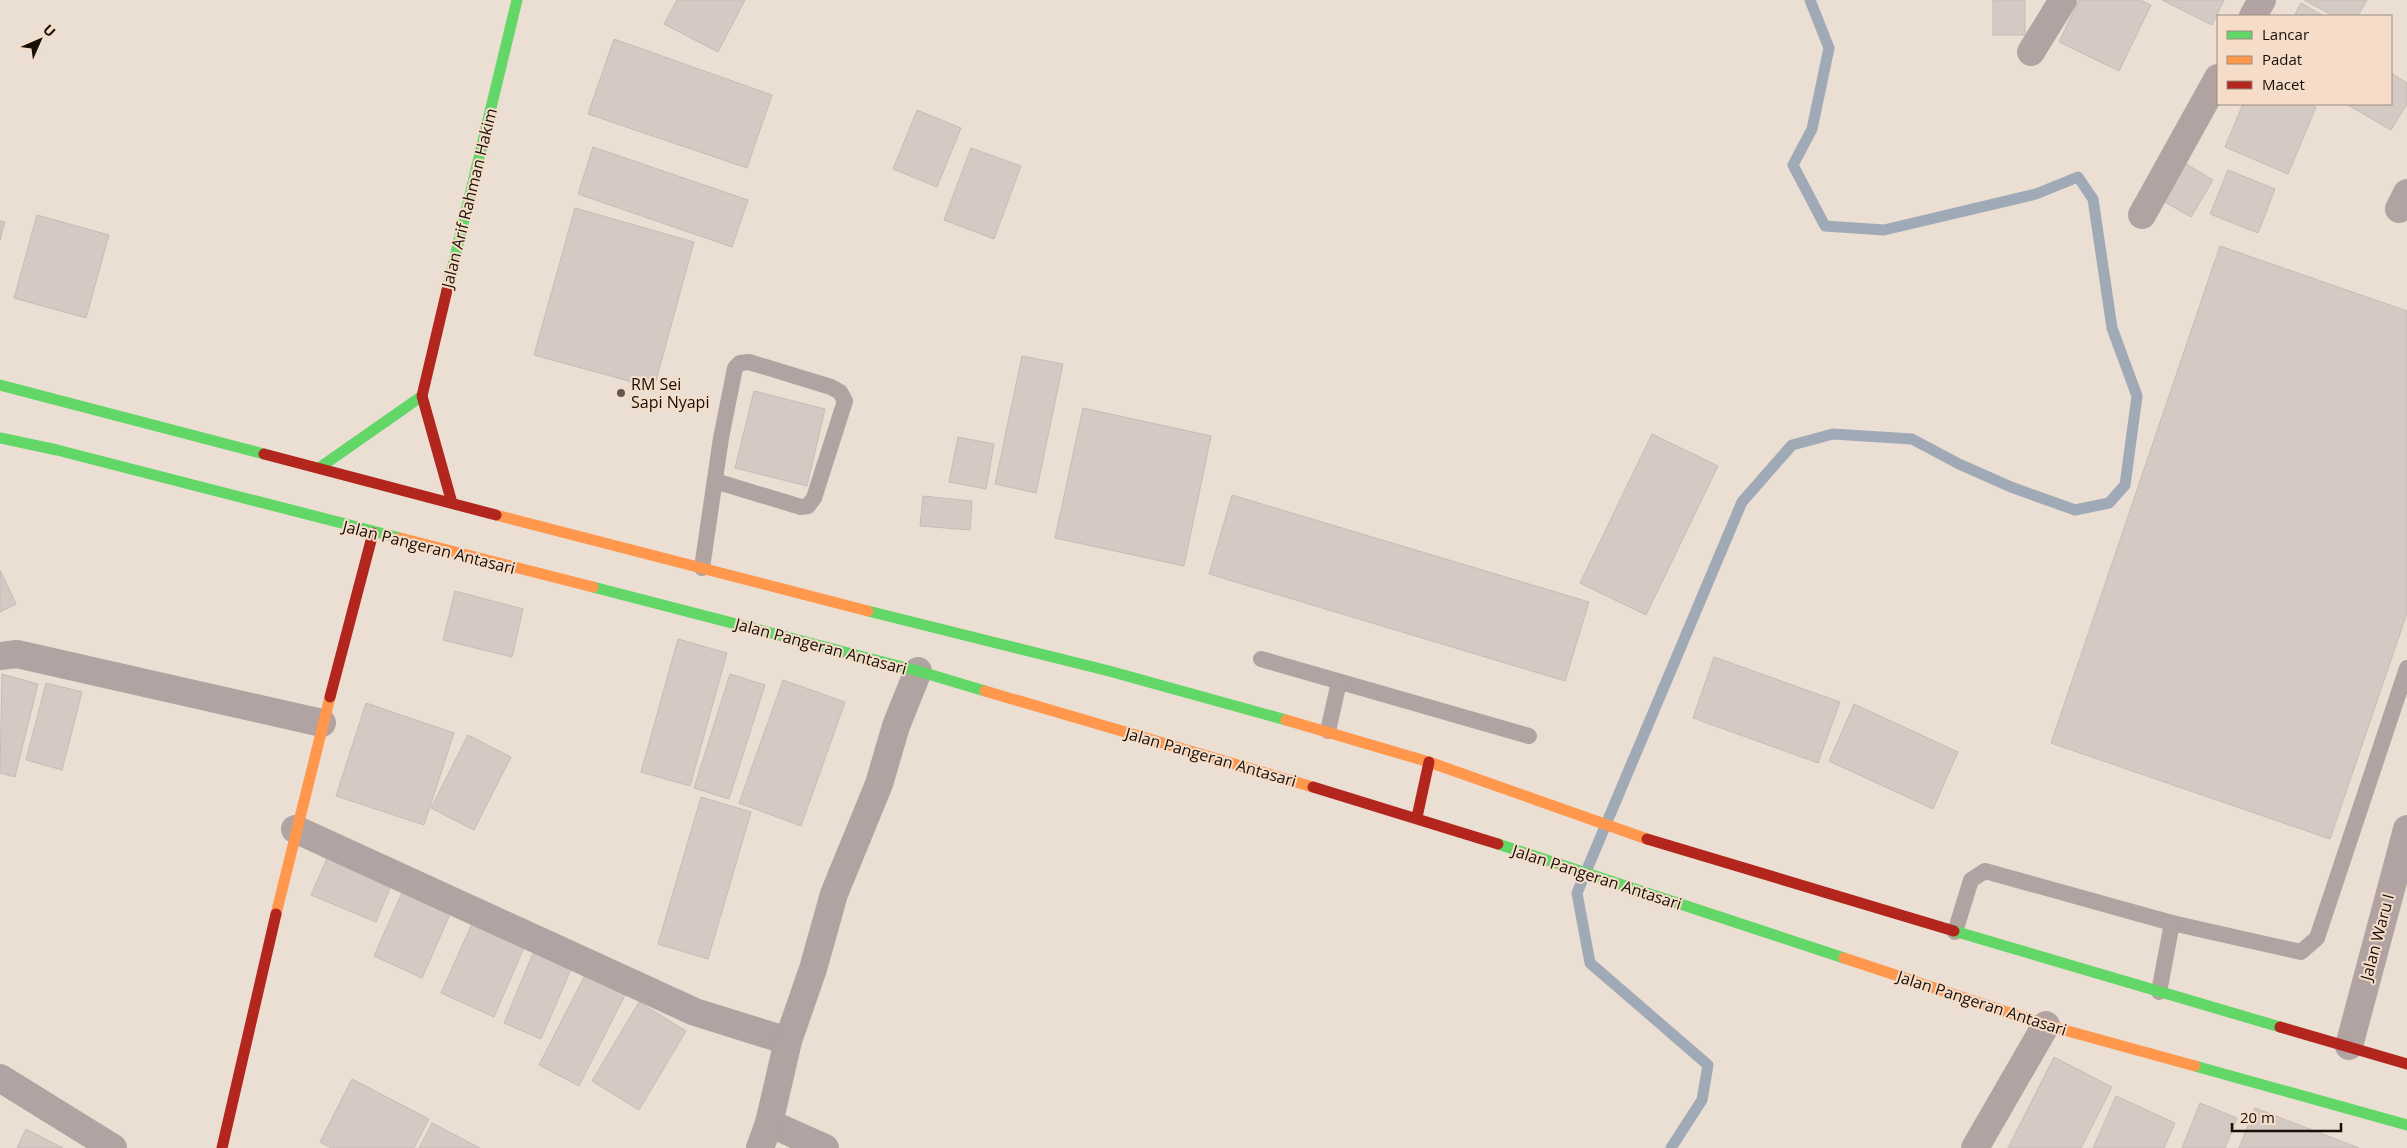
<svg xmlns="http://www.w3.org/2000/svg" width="2407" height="1148" viewBox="0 0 2407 1148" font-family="'Open Sans',sans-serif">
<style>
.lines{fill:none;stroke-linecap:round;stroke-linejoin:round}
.stream{stroke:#9faab6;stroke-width:11}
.building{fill:#d5c9c4;stroke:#c7bbb6}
.lane{stroke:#b0a3a2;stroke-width:16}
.street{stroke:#b0a3a2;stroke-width:28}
.fast{stroke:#63d668;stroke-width:11}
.slow{stroke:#ff974d;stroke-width:11}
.jam{stroke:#b3261e;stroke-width:11}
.poi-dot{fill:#61574f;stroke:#f5ddc9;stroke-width:2}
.labels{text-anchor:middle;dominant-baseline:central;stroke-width:4;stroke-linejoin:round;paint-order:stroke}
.street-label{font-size:16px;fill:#170f08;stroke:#f5ddc9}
.poi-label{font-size:16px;fill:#170f08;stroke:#f5ddc9;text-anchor:start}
</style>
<rect width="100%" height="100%" fill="#ebded3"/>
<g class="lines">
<!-- stream -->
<path class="stream" d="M 1671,1148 L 1702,1100 L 1708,1065 L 1590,963 L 1577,893 L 1742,502 L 1792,445 L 1833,434 L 1912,439 L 1959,464 L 2011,487 L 2075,510 L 2109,503 L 2125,485 L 2137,396 L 2112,328 L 2093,199 L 2078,177 L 2036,194 L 1884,230 L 1825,226 L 1793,165 L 1812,129 L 1829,48 L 1810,0"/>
</g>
<!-- building -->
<g class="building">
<path d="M 677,0 L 745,0 L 718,52 L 664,24 Z"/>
<rect x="1993" y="0" width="32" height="35"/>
<path d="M 2079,0 L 2140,0 L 2151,5 L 2119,71 L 2059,42 Z"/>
<path d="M 2162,0 L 2224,0 L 2212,25 Z"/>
<path d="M 2304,0 L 2367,0 L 2358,16 L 2334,16 Z"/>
<path d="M 2301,3 L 2324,16 L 2294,16 Z"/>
<path d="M 614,39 L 772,95 L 747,168 L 588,114 Z"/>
<path d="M 2391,73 L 2407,83 L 2407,104 L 2391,130 L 2348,105 L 2391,104 Z"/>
<path d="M 2243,104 L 2308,104 L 2316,107 L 2288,174 L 2225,147 Z"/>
<path d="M 917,110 L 961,128 L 937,187 L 893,169 Z"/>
<path d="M 593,147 L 748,200 L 732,247 L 578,194 Z"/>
<path d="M 971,148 L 1021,166 L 994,239 L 944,220 Z"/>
<path d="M 2178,159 L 2213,180 L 2191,217 L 2156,197 Z"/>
<path d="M 2228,170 L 2275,189 L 2258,233 L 2210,214 Z"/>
<path d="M 575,208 L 694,242 L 654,388 L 534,355 Z"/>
<path d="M 37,215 L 109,235 L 86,318 L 14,298 Z"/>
<path d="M 0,221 L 5,222 L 0,240 Z"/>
<path d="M 2220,246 L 2407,311 L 2407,613 L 2330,839 L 2051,743 Z"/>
<path d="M 1022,356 L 1063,364 L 1036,493 L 995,484 Z"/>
<path d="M 754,391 L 825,409 L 807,486 L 735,468 Z"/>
<path d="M 1083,408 L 1211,436 L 1184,566 L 1055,538 Z"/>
<path d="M 1652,434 L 1718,466 L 1646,615 L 1580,583 Z"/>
<path d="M 958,437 L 994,444 L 986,489 L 949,482 Z"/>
<path d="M 1232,495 L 1589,602 L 1565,681 L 1209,574 Z"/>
<path d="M 923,496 L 972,501 L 970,530 L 920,526 Z"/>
<path d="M 0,570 L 16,604 L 0,612 Z"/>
<path d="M 455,591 L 523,609 L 512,657 L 443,640 Z"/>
<path d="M 678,639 L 727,653 L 690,786 L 641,772 Z"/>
<path d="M 1714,657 L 1840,702 L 1818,763 L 1693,718 Z"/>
<path d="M 2,674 L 38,684 L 15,777 L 0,773 Z"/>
<path d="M 730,674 L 765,685 L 729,799 L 694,788 Z"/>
<path d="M 783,680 L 845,702 L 801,826 L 739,803 Z"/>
<path d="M 46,683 L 82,692 L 62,770 L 26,760 Z"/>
<path d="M 366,703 L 454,733 L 424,825 L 336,796 Z"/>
<path d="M 1854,704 L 1958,752 L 1933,809 L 1829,761 Z"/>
<path d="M 468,735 L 511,757 L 474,830 L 431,808 Z"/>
<path d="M 701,797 L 751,812 L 708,959 L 658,944 Z"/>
<path d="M 331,849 L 395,876 L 376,922 L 311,895 Z"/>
<path d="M 404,888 L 452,910 L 422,978 L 374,956 Z"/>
<path d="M 474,919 L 526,943 L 494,1017 L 441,993 Z"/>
<path d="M 534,951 L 572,967 L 541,1039 L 504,1023 Z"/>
<path d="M 585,975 L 625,995 L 579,1086 L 539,1065 Z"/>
<path d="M 639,1002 L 686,1031 L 639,1110 L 592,1081 Z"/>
<path d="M 2054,1057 L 2112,1087 L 2081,1148 L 2008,1148 Z"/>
<path d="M 352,1079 L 429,1119 L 414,1148 L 331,1148 L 320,1142 Z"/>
<path d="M 2116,1096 L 2175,1123 L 2164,1148 L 2093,1148 Z"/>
<path d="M 2200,1103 L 2237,1118 L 2225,1148 L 2182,1148 Z"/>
<path d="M 2255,1108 L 2359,1148 L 2239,1148 Z"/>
<path d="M 432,1123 L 480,1148 L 419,1148 Z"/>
<path d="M 26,1129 L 63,1148 L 17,1148 Z"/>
</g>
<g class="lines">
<!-- lane -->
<g class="lane">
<path d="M 702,568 L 721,438 L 735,368 L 740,363 L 749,362 L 831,387 L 840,392 L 845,401 L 814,498 L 808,506 L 801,507 L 715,481"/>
<path d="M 1261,659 L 1529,736"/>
<path d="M 1328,731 L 1339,682"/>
<path d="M 2172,923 L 2301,952 L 2317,938 L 2407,668"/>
<path d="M 1955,932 L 1971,880 L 1985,871 L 2172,923 L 2159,992"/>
</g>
<!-- street -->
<g class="street">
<path d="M 2253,16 L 2262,0"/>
<path d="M 2031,52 L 2063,0"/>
<path d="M 2399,209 L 2407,193"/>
<path d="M 2142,215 L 2218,78"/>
<path d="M 0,656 L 17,654 L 322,723"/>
<path d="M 295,829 L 695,1012 L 788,1041"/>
<path d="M 2349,1046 L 2407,829"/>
<path d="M 0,1078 L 113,1148"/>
<path d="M 769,1123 L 825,1148"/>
<path d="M 760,1148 L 769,1123 L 788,1041 L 813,969 L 834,894 L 879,784 L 896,726 L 918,671"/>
<path d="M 1975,1148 L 2046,1025"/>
</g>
<!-- fast -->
<g class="fast">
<path d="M 447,290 L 517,0"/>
<path d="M 0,385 L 264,454"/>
<path d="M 0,438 L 57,450 L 400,538"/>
<path d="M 319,468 L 422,396"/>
<path d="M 593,587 L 918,671 L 985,691"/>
<path d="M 868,611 L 1109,671 L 1286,720"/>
<path d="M 1498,844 L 1844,958"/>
<path d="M 1954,931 L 2280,1027"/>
<path d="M 2195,1066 L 2407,1125"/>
</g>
<!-- slow -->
<g class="slow">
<path d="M 496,515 L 868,611"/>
<path d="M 400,538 L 593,587"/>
<path d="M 985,691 L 1313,787"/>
<path d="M 1286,720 L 1429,762 L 1647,839"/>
<path d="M 276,914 L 330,697"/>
<path d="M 1844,958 L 2046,1025 L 2195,1066"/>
</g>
<!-- jam -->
<g class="jam">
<path d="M 447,290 L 422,396 L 452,503"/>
<path d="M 264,454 L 496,515"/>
<path d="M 330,697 L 373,533"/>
<path d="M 1313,787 L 1498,844"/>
<path d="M 1417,817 L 1429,762"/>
<path d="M 1647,839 L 1954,931"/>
<path d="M 2280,1027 L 2407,1064"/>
<path d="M 222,1148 L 276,914"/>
</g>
</g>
<!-- markers -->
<circle class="poi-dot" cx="621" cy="393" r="5"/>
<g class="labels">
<!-- street labels -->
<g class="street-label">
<text transform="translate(469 198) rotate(-76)">Jalan Arif Rahman Hakim</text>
<text transform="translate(429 547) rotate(14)">Jalan Pangeran Antasari</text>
<text transform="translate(821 646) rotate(15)">Jalan Pangeran Antasari</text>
<text transform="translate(1211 757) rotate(16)">Jalan Pangeran Antasari</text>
<text transform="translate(1597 877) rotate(18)">Jalan Pangeran Antasari</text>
<text transform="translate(2377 937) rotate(-75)">Jalan Waru I</text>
<text transform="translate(1982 1003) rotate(18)">Jalan Pangeran Antasari</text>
</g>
<!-- poi labels -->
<g class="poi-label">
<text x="631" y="384">RM Sei<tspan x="631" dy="18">Sapi Nyapi</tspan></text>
</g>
</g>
<!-- legend -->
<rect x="2217" y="15" width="175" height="90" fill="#f5ddc9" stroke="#9c8b7c"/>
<rect x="2227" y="31" width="25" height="8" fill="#63d668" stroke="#9c8b7c"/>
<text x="2262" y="40" font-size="15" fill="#170f08">Lancar</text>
<rect x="2227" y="56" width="25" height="8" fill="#ff974d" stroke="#9c8b7c"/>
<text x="2262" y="65" font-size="15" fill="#170f08">Padat</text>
<rect x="2227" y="81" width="25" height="8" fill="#b3261e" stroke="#9c8b7c"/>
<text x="2262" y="90" font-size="15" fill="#170f08">Macet</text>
<!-- north arrow -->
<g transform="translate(40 40) rotate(45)" stroke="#f5ddc9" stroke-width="4" paint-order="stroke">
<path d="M0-4L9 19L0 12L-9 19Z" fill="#170f08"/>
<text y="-8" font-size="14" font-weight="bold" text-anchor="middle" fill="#170f08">U</text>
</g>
<!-- scale -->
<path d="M2232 1123v8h109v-8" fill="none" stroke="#170f08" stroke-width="2.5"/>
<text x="2240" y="1123" font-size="15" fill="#170f08" stroke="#f5ddc9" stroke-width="4" paint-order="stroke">20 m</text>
</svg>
